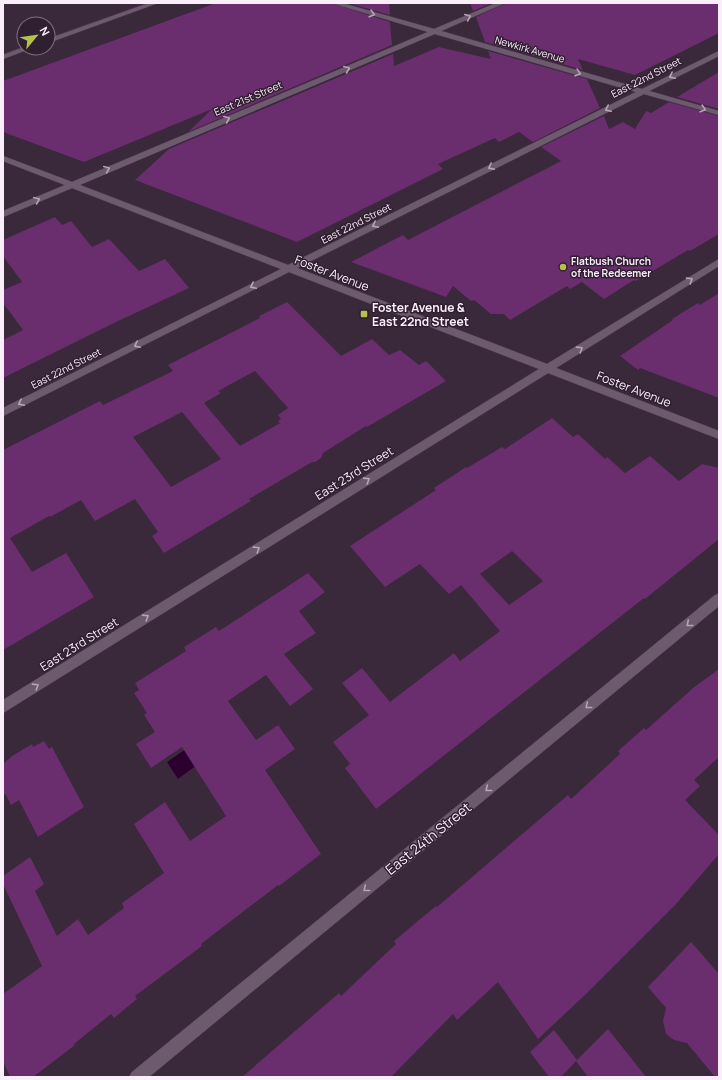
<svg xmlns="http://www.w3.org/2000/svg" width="722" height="1080" viewBox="0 0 722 1080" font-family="Manrope,sans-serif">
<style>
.water{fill:#2b002f}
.building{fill:#6a2d6e;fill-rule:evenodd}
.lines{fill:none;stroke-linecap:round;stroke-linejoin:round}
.minor-casing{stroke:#554656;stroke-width:1}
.secondary-casing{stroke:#554656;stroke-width:1}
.minor{fill:#6e5a6f;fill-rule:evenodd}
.secondary{fill:#6e5a6f;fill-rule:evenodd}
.oneway{stroke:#b4a4b4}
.poi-dot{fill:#b5c249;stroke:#301f31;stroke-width:1.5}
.labels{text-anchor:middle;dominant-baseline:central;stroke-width:3;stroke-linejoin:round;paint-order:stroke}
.far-street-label{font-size:10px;fill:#faeefa;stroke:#301f31}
.far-poi-label{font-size:10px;font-weight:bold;fill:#faeefa;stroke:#301f31;text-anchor:start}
.street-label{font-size:12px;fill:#faeefa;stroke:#301f31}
.poi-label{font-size:12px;font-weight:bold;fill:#faeefa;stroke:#301f31;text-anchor:start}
.near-street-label{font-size:14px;fill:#faeefa;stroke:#301f31}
</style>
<rect width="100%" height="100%" fill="#3a283b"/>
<!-- water -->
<path class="water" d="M 202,738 L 213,753 L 178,779 L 167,762 Z"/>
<!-- building -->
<g class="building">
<path d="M 216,3 L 331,3 L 390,22 L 392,45 L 188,132 L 212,109 L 84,162 L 3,132 L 3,81 Z"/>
<path d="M 348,3 L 389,3 L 390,15 Z"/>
<path d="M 470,3 L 492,3 L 473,11 Z"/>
<path d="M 506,3 L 719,3 L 719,33 L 635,75 L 578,59 L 583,70 L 485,42 L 476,17 Z"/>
<path d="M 439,47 L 491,59 L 488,51 L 587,79 L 600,108 L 533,142 L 519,132 L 499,142 L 495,138 L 438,164 L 443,169 L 297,242 L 135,180 L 169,149 L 393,54 L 394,66 Z"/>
<path d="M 719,72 L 719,109 L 677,97 Z"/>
<path d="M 669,102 L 719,116 L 719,234 L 690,251 L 688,250 L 636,281 L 634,280 L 604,299 L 582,282 L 570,289 L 567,286 L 510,320 L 504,314 L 491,314 L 474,300 L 471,301 L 453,286 L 446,297 L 351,262 L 403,235 L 408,240 L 561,161 L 541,147 L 604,116 L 609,129 L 623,122 L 635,129 L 646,111 L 651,113 Z"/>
<path d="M 55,217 L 62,225 L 71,221 L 92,247 L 109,239 L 139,271 L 165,259 L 189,288 L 116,322 L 3,378 L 3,340 L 23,330 L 3,303 L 3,290 L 22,282 L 3,256 L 3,240 Z"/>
<path d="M 719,293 L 719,398 L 640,368 L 638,370 L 620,356 L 673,320 L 672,319 L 698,303 L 700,305 Z"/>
<path d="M 287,302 L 341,356 L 372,339 L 389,355 L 400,350 L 419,365 L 426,361 L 446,381 L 367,427 L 366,426 L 323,453 L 321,458 L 315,462 L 312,462 L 249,499 L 251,501 L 164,553 L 152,536 L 158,532 L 135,499 L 95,521 L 81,500 L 50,517 L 49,516 L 10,538 L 32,572 L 66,553 L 94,597 L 3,650 L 3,450 L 100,401 L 103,405 L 173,371 L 168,365 L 260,318 L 259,316 ZM 255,371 L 288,408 L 278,415 L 281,419 L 278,421 L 280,423 L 240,446 L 204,403 L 221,393 L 218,391 ZM 182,412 L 221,459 L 171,487 L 133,437 Z"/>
<path d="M 552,418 L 573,437 L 578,434 L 605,459 L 607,457 L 625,473 L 650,456 L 679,481 L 702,464 L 719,468 L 719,539 L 645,599 L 644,598 L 376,809 L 345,768 L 350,764 L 333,742 L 369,715 L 342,683 L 362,668 L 390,702 L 454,653 L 460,661 L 500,631 L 461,585 L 449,594 L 420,564 L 385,587 L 350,546 L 436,490 L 434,488 L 466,467 L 467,468 L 502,447 L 505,449 ZM 512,551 L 543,581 L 509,605 L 480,574 Z"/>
<path d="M 308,573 L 325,592 L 299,611 L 316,633 L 284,654 L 313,689 L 290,706 L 266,675 L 228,701 L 256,740 L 278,725 L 295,749 L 265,770 L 321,854 L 279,886 L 278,885 L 201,944 L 202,946 L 135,996 L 137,999 L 114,1018 L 111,1014 L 74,1044 L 75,1045 L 33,1077 L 10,1077 L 3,1061 L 3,994 L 42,966 L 3,884 L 3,876 L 30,857 L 44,884 L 35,891 L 57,936 L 78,919 L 88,935 L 124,908 L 122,903 L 164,873 L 134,824 L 165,802 L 190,841 L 226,816 L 182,747 L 151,768 L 136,744 L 155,732 L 144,715 L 147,713 L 134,693 L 139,690 L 135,683 L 186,651 L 184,647 L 216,627 L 219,631 Z"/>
<path d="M 719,669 L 719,757 L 694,780 L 700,786 L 685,800 L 719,835 L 719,854 L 676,904 L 585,995 L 538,1039 L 498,982 L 457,1020 L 453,1014 L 391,1077 L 242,1077 L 339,993 L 341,996 L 396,944 L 394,941 L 436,906 L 437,907 L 568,795 L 571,799 L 620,754 L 618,751 L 644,728 L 646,730 L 693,688 Z"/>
<path d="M 44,741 L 49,749 L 52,747 L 84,807 L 38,837 L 19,800 L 11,805 L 6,795 L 3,793 L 3,764 L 12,756 L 32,744 L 33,747 Z"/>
<path d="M 691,942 L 719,974 L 719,1077 L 715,1077 L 687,1043 L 674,1040 L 666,1034 L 663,1021 L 666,1008 L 648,987 Z"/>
<path d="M 608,1029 L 646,1077 L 588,1077 L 576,1061 Z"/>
<path d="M 554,1030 L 577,1060 L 561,1077 L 549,1077 L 530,1052 Z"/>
</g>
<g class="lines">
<!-- minor casing -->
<g class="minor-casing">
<g id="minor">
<path d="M 332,3 L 342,3 L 434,29 L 496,3 L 505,3 L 441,31 L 642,89 L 719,51 L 719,56 L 649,91 L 719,111 L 719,115 L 644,94 L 297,268 L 547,364 L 719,259 L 719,266 L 556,368 L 719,431 L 719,439 L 548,373 L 3,713 L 3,700 L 539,369 L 289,272 L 3,416 L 3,408 L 281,269 L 72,188 L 3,217 L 3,211 L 65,185 L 3,161 L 3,156 L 72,182 L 428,32 ZM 435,34 L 636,92 L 288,265 L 80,185 Z"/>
<path d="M 719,594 L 719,606 L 149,1077 L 129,1077 L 132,1072 L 715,595 Z"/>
</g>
</g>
<!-- secondary casing -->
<g class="secondary-casing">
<g id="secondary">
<path d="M 149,3 L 158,3 L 48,43 L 48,39 Z"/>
<path d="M 24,47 L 32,48 L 3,59 L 3,55 Z"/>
</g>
</g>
<!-- minor -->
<use href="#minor" class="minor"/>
<!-- secondary -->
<use href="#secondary" class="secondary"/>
</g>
<!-- one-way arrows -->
<defs><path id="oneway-chevron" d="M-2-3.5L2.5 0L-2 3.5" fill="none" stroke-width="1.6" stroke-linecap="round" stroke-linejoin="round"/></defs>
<g class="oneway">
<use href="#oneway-chevron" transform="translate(372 14) rotate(16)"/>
<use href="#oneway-chevron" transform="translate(468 17) rotate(-23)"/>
<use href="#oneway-chevron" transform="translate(347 69) rotate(-23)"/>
<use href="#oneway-chevron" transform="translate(578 73) rotate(16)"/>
<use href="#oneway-chevron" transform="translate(672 76) rotate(153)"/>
<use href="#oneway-chevron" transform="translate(608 109) rotate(153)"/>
<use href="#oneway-chevron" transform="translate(703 109) rotate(16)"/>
<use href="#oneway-chevron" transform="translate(227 119) rotate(-23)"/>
<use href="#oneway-chevron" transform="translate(491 167) rotate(153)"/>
<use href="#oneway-chevron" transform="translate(107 169) rotate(-23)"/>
<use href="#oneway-chevron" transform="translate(37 200) rotate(-23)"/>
<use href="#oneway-chevron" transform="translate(375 225) rotate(153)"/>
<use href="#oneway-chevron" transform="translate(690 280) rotate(-32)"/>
<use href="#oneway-chevron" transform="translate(253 286) rotate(153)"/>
<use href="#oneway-chevron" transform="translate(137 345) rotate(153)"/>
<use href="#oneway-chevron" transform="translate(580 349) rotate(-32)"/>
<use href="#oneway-chevron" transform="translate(21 403) rotate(153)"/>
<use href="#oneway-chevron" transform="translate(367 480) rotate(-32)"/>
<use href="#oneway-chevron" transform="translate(257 549) rotate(-32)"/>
<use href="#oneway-chevron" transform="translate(146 617) rotate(-32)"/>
<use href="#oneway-chevron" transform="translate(689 624) rotate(141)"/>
<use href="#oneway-chevron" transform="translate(36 686) rotate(-32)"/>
<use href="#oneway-chevron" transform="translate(588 706) rotate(141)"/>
<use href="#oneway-chevron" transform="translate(488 789) rotate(141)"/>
<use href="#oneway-chevron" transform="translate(366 889) rotate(141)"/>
</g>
<!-- markers -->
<g class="poi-dot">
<circle cx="563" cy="267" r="4"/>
<rect x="360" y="310" width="8" height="8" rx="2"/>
</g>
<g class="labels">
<!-- far-street labels -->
<g class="far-street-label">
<text transform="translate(530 49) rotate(16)">Newkirk Avenue</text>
<text transform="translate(646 77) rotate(-27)">East 22nd Street</text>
<text transform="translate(248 98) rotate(-23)">East 21st Street</text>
<text transform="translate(356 223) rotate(-27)">East 22nd Street</text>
<text transform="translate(66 368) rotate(-27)">East 22nd Street</text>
</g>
<!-- far-poi labels -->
<g class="far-poi-label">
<text x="571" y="261">Flatbush Church<tspan x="571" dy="12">of the Redeemer</tspan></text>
</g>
<!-- street labels -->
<g class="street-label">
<text transform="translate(332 273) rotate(21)">Foster Avenue</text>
<text transform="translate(634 389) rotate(21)">Foster Avenue</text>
<text transform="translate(354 473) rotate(-32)">East 23rd Street</text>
<text transform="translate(79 644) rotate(-32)">East 23rd Street</text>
</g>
<!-- poi labels -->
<g class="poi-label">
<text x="372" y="307">Foster Avenue &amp;<tspan x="372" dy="14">East 22nd Street</tspan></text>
</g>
<!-- near-street labels -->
<g class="near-street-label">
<text transform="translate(428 838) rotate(-39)">East 24th Street</text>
</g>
</g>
<!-- border -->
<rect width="722" height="1080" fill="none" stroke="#faeefa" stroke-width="8"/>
<!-- north arrow -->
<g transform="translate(36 36) rotate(61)"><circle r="19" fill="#301f31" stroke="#817281"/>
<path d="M0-3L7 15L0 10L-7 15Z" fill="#b5c249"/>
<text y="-6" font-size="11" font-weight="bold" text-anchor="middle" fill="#faeefa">N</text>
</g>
</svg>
